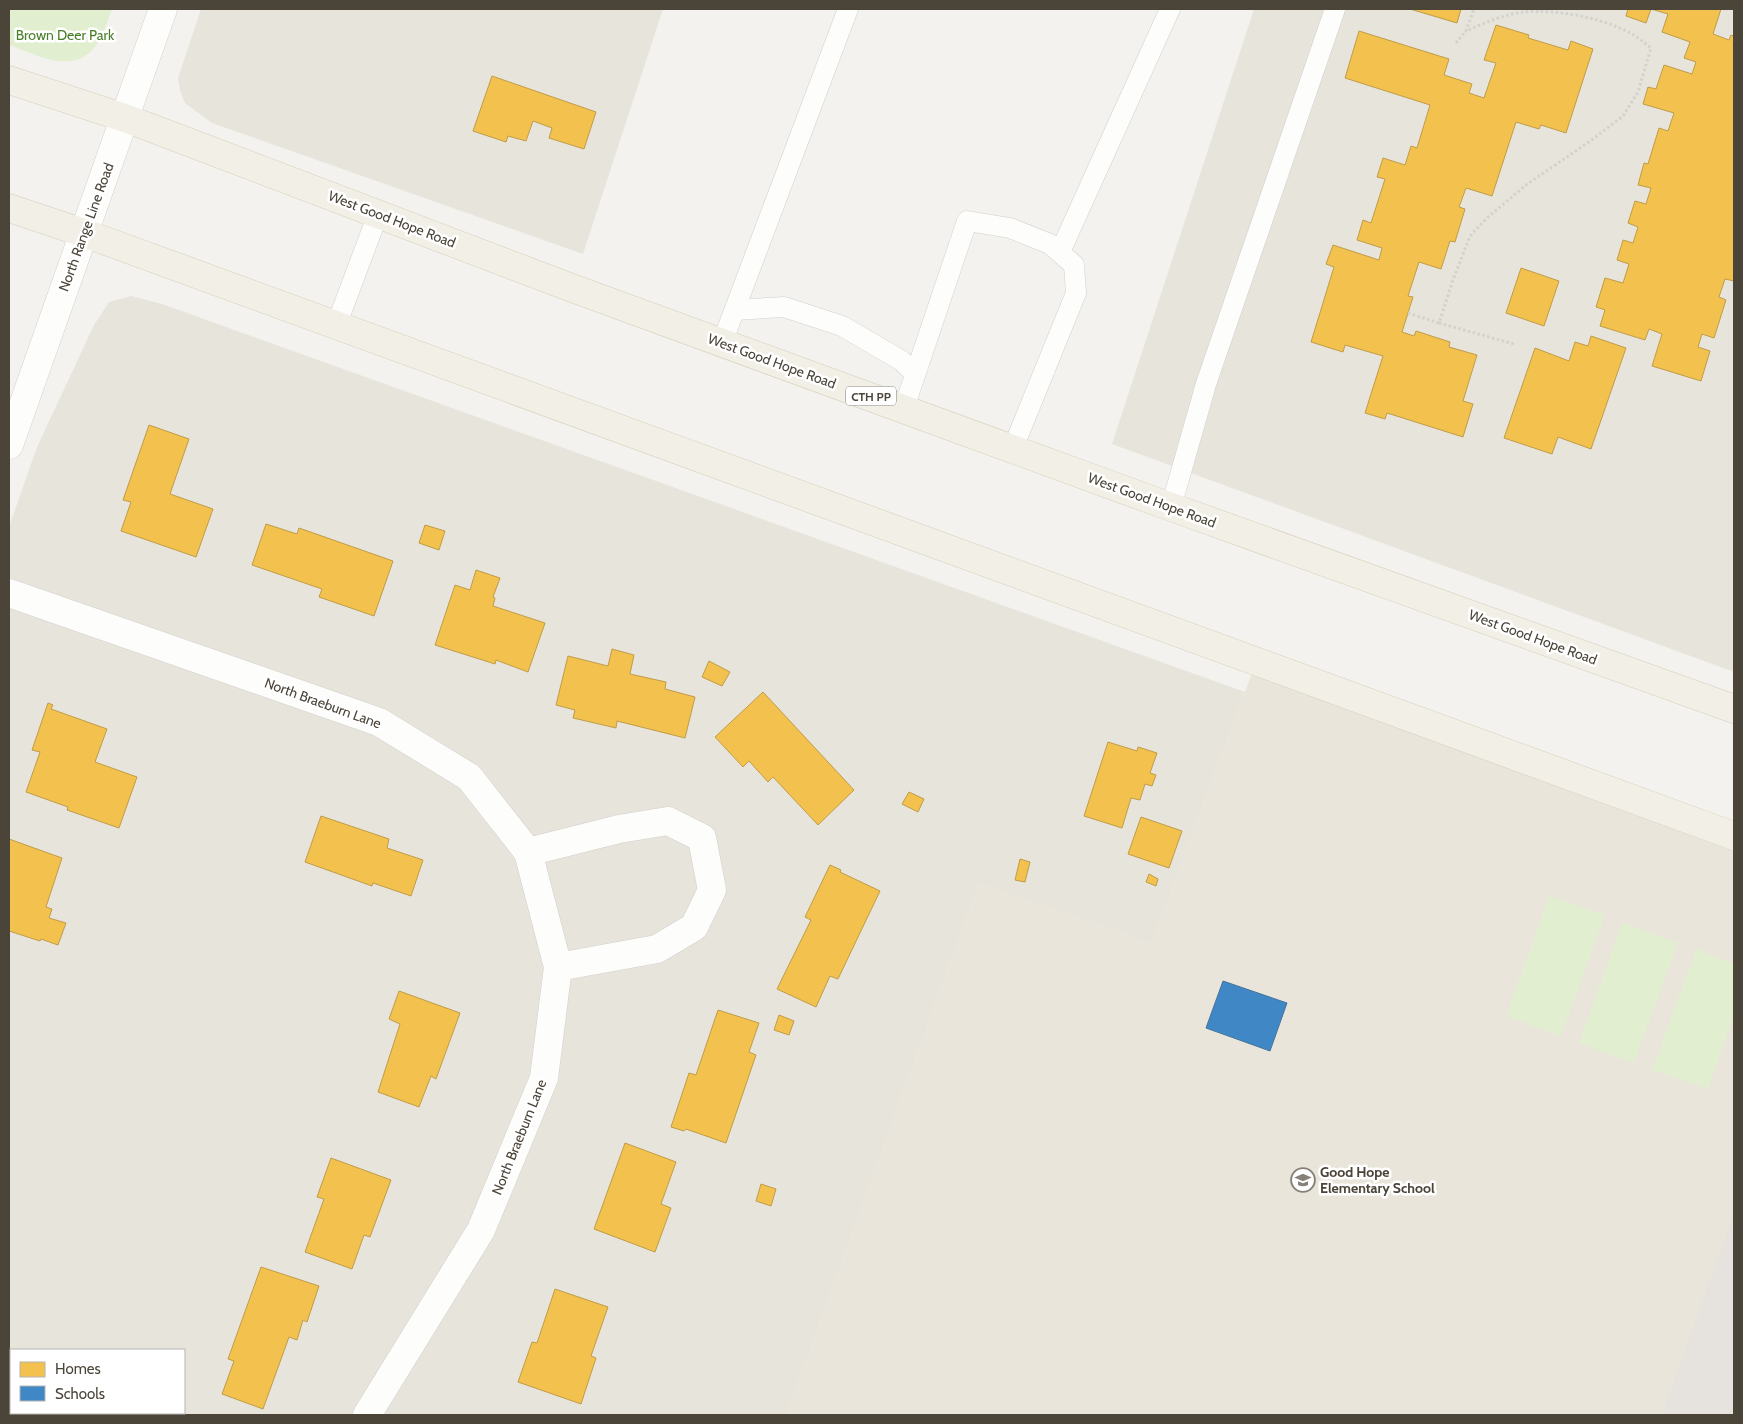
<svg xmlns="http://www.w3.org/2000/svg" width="1743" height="1424" viewBox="0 0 1743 1424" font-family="Cabin,sans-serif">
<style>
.residential{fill:#e7e4dc;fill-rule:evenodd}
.education{fill:#eae5da}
.green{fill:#e1eecf}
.parking{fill:#e6e3df}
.homes{fill:#f2c14e;stroke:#c09c48}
.schools{fill:#3f88c5;stroke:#43749b}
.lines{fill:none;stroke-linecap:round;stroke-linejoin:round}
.service-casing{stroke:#d2d0cb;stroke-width:21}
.minor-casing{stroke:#d2d0cb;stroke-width:29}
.tertiary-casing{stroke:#d2d0cb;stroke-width:29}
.primary-casing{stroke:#d6cebb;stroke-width:29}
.path{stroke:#d3d2cc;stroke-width:3;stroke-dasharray:2.5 2.5;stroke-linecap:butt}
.service{stroke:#fdfdfc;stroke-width:20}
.minor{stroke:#fdfdfc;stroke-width:28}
.tertiary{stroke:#fdfdfc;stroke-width:28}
.primary{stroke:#f2efe6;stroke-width:28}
.labels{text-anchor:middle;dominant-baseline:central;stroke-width:5;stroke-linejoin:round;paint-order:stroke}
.shield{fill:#fff;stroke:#817c74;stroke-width:1}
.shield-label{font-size:12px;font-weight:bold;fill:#4b4439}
.park-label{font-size:14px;fill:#4a7f2a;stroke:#fff}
.street-label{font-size:14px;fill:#4b4439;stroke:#fff}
.poi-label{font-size:14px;font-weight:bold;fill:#4b4439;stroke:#fff;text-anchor:start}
</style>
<rect width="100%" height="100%" fill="#f4f2ee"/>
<!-- residential -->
<g class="residential">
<path d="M 201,9 L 663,9 L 583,254 L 212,123 L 185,103 L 180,91 L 178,78 Z"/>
<path d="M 1254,9 L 1734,9 L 1734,672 L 1112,444 Z"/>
<path d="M 131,296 L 162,304 L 1245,692 L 1152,944 L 979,884 L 787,1415 L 9,1415 L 9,527 L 37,447 L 94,325 L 109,302 ZM 11,1350 L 184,1350 L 184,1413 L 11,1413 Z"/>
</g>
<!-- education -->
<path class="education" d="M 1256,662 L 1734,836 L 1734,1415 L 787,1415 L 979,884 L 1152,944 Z"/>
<!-- green -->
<g class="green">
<path d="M 9,9 L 112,9 C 108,19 105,31 99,41 C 76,78 41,56 9,45 Z"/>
<path d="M 1549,896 L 1605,915 L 1561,1036 L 1506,1016 Z"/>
<path d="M 1622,923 L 1678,943 L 1634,1063 L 1579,1043 Z"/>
<path d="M 1696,949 L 1734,964 L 1734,1016 L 1708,1089 L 1652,1070 Z"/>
</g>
<!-- parking -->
<path class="parking" d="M 1734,1213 L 1734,1415 L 1662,1415 Z"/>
<!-- homes -->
<g class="homes">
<path d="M 1410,9 L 1461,9 L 1457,23 Z"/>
<path d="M 1628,9 L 1651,9 L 1646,23 L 1626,16 Z"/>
<path d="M 1651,9 L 1721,9 L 1713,34 L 1729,40 L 1731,35 L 1734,36 L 1734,281 L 1725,279 L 1719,297 L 1726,300 L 1714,338 L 1702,334 L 1698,347 L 1710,351 L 1701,381 L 1652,366 L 1662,334 L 1649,329 L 1645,340 L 1600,326 L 1605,310 L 1596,307 L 1605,278 L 1623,283 L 1629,264 L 1617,260 L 1623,240 L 1633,243 L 1638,227 L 1628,223 L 1635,201 L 1646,204 L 1651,188 L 1638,185 L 1644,163 L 1648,164 L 1659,128 L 1668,131 L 1674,113 L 1643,104 L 1648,87 L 1656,89 L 1664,65 L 1692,74 L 1696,62 L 1684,58 L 1690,42 L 1662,32 L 1668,14 Z"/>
<path d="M 1496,25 L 1529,35 L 1528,38 L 1568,50 L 1571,41 L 1593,49 L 1566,133 L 1541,125 L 1539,129 L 1516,122 L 1492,196 L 1466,188 L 1459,207 L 1465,209 L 1455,242 L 1450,241 L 1441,269 L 1419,262 L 1408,296 L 1413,297 L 1402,332 L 1414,336 L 1416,331 L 1450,342 L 1449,347 L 1477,355 L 1463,401 L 1473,404 L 1463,437 L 1387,413 L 1385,419 L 1365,413 L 1383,356 L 1345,345 L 1343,352 L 1311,342 L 1334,267 L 1326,264 L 1333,245 L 1379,260 L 1382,248 L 1357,240 L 1363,220 L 1371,223 L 1385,179 L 1377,177 L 1383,158 L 1405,165 L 1411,146 L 1417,148 L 1430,105 L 1345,78 L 1359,31 L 1449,59 L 1444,75 L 1472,84 L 1469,93 L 1484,98 L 1496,63 L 1484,60 Z"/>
<path d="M 492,76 L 596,112 L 584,149 L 549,138 L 552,128 L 533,121 L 526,141 L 508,136 L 506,142 L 473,131 Z"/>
<path d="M 1521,268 L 1559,281 L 1544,326 L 1506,313 Z"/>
<path d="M 1591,336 L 1626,348 L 1591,449 L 1558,437 L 1552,454 L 1504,438 L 1535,348 L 1569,361 L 1575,342 L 1588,346 Z"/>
<path d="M 149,425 L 189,439 L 170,494 L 213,509 L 196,557 L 121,531 L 131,502 L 123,500 Z"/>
<path d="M 266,524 L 297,534 L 299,528 L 393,561 L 374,616 L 319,597 L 322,589 L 252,565 Z"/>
<path d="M 425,525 L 445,531 L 439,550 L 419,543 Z"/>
<path d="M 476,570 L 500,578 L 493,597 L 495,598 L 493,606 L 545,623 L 528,672 L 496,660 L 495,664 L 435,645 L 455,585 L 470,590 Z"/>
<path d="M 612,649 L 634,655 L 630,674 L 666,682 L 665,689 L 695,697 L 685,738 L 617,721 L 616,728 L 573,718 L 575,710 L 556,705 L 568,656 L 608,666 Z"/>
<path d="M 709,661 L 730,672 L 722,686 L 702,677 Z"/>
<path d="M 763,692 L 854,790 L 818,825 L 773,777 L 768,782 L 749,761 L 743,767 L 715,737 Z"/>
<path d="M 48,703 L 53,705 L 51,709 L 107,729 L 95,762 L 137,777 L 119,828 L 67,810 L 68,807 L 26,792 L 40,752 L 32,750 Z"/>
<path d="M 1108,742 L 1137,751 L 1138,747 L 1157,753 L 1150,773 L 1156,775 L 1152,786 L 1145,784 L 1140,800 L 1131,798 L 1122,828 L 1084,816 Z"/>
<path d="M 909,792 L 924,799 L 918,812 L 902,804 Z"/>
<path d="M 321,816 L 389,839 L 387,848 L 423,860 L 411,896 L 373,883 L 372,886 L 305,862 Z"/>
<path d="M 1141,817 L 1182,831 L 1169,868 L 1128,854 Z"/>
<path d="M 9,839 L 62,858 L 46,907 L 52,909 L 49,918 L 66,923 L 58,945 L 41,939 L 40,941 L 9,931 Z"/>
<path d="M 1020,859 L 1030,862 L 1025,882 L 1015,880 Z"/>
<path d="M 830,865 L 841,870 L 840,872 L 880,891 L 838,979 L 830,976 L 816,1007 L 777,989 L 811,920 L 805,917 Z"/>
<path d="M 1149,874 L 1158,879 L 1156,886 L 1146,882 Z"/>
<path d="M 399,991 L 460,1013 L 436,1079 L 431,1076 L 419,1107 L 378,1092 L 400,1024 L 389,1019 Z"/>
<path d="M 718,1010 L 759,1023 L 749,1052 L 756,1055 L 726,1143 L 686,1129 L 684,1131 L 671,1127 L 689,1073 L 696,1075 Z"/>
<path d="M 779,1015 L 794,1021 L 789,1035 L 774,1030 Z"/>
<path d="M 625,1143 L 676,1162 L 661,1204 L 671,1208 L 655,1252 L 594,1229 Z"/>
<path d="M 331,1158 L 391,1180 L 370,1237 L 364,1235 L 352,1269 L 305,1252 L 324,1199 L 317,1197 Z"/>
<path d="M 761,1184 L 776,1189 L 771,1206 L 756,1201 Z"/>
<path d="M 261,1267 L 319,1286 L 307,1322 L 303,1320 L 297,1340 L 289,1337 L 263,1409 L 222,1394 L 234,1361 L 228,1359 Z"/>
<path d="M 555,1289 L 608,1307 L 591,1356 L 596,1358 L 581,1404 L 518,1382 L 532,1342 L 537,1343 Z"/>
</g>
<!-- schools -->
<path class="schools" d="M 1223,981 L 1287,1003 L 1270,1051 L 1206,1028 Z"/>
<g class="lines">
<!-- service casing -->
<g class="service-casing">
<g id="service">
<path d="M 1060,252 L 1170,9"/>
<path d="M 735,310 L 784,307 L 842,326 L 902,361 L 915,374"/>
<path d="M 336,326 L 378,214"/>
<path d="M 722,343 L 848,9"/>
<path d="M 904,408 L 967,221 L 1010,228 L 1050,244 L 1074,265 L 1076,293 L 1013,448"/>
<path d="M 1171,507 L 1206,384 L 1335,9"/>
</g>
</g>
<!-- minor casing -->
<g class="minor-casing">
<g id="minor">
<path d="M 9,593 L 379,722 L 469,777 L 528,852 L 558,967 L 544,1078 L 481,1230 L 367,1415"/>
<path d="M 528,852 L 619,829 L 668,821 L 702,838 L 712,890 L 694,927 L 657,949 L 558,967"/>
</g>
</g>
<!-- tertiary casing -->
<g class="tertiary-casing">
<path id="tertiary" d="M 9,445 L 163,9"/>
</g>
<!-- primary casing -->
<g class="primary-casing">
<g id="primary">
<path d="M 9,80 L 125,118 L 572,288 L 1171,507 L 1734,709"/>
<path d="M 9,208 L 84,233 L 1734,836"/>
</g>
</g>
<!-- path -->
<g class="path">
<path d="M 1456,43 L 1466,31"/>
<path d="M 1408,313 L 1439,323 L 1453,280 L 1470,236 L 1487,218 L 1526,185 L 1593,139 L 1623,116 L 1638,92 L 1651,48 C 1645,43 1639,38 1632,34 C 1603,18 1558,9 1524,12 C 1505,14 1484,23 1466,31 L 1474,9"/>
<path d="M 1439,323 L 1514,344"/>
</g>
<!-- service -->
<use href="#service" class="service"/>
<!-- minor -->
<use href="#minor" class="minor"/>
<!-- tertiary -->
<use href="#tertiary" class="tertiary"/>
<!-- primary -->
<use href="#primary" class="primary"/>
</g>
<!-- icons -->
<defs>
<g id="school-ring" transform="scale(1.25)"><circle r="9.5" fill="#fff" stroke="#868178" stroke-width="1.5"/><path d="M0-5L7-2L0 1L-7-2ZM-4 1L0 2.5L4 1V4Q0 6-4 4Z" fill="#868178"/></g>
</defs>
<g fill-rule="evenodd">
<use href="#school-ring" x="1303" y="1180"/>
</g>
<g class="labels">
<!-- shield labels -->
<rect class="shield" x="846" y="386.5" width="50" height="19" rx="4"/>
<g class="shield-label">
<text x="871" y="396">CTH PP</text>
</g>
<!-- park labels -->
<g class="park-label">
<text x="65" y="35">Brown Deer Park</text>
</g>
<!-- street labels -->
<g class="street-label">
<text transform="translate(392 219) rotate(21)">West Good Hope Road</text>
<text transform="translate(86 227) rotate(-70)">North Range Line Road</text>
<text transform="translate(772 361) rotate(20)">West Good Hope Road</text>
<text transform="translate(1152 500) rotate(20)">West Good Hope Road</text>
<text transform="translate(1533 637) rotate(20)">West Good Hope Road</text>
<text transform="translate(323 703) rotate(20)">North Braeburn Lane</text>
<text transform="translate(519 1137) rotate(-68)">North Braeburn Lane</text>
</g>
<!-- poi labels -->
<g class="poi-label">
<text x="1320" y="1172">Good Hope<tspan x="1320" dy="16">Elementary School</tspan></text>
</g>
</g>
<!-- border -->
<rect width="1743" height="1424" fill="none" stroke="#4b4439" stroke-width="20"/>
<!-- legend -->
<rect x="10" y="1349" width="175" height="65" fill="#ffffff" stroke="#b7b4b0"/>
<rect x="20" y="1362" width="25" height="15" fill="#f2c14e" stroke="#b7b4b0"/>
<text x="55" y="1374" font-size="15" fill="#4b4439">Homes</text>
<rect x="20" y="1386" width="25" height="15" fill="#3f88c5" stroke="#b7b4b0"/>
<text x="55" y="1399" font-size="15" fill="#4b4439">Schools</text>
</svg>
